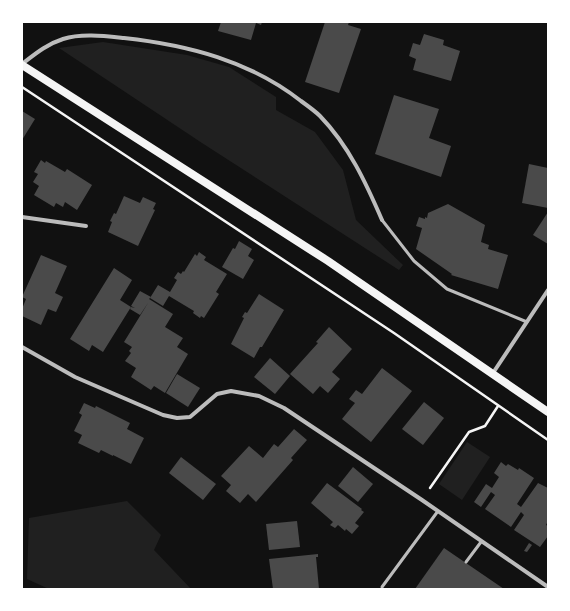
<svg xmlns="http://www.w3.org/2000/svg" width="570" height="611" viewBox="0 0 570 611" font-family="Barlow,sans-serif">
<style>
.green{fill:#202020}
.building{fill:#4a4a4a}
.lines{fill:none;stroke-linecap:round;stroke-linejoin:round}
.path{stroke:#f5f5f5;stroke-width:2.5}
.service{stroke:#bcbcbc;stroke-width:3}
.minor{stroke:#bcbcbc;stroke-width:4}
.secondary{stroke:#f5f5f5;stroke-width:8}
</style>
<rect width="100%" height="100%" fill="#111"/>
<!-- green -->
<g class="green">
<path d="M 103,42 L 187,55 L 229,67 L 276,97 L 276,110 L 315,132 L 343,170 L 356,220 L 403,265 L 399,270 L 202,143 L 59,48 Z"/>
<path d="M 467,442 L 490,457 L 462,500 L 439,484 Z"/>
<path d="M 127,501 L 161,535 L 154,550 L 191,589 L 49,589 L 27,579 L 29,518 Z"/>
</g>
<!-- building -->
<g class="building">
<path d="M 221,22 L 262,22 L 261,25 L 256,23 L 251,40 L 218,31 Z"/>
<path d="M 325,22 L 349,22 L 348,25 L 361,29 L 339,93 L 305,82 Z"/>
<path d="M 424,34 L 444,40 L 443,45 L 460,51 L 451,81 L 413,70 L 416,59 L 409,56 L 413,43 L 420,45 Z"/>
<path d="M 394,95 L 439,109 L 429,138 L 451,146 L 441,177 L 375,154 Z"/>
<path d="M 22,111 L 35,119 L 22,140 Z"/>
<path d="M 41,160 L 45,163 L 46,161 L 65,172 L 67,169 L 92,185 L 77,210 L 65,202 L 63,207 L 56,203 L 54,207 L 34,195 L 39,186 L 33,182 L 38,174 L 34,172 Z"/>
<path d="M 529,164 L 548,168 L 548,208 L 522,203 Z"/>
<path d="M 124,196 L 140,203 L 143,197 L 156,203 L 153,209 L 155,210 L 138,246 L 108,232 L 112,222 L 110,221 L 114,213 L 116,214 Z"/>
<path d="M 448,204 L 485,225 L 481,242 L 489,245 L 488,249 L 508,255 L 498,289 L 451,275 L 452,274 L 416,249 L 422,228 L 416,226 L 419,217 L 425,219 L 425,217 L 427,218 L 428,213 Z"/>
<path d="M 548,212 L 548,244 L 533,235 Z"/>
<path d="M 239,241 L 252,249 L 248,256 L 254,260 L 243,279 L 222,267 L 233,248 L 235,249 Z"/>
<path d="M 199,252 L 206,257 L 204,260 L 227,274 L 216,292 L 219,294 L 204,318 L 201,316 L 200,318 L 193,313 L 194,311 L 169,296 L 163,306 L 150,298 L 158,285 L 170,292 L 177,280 L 174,278 L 178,272 L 181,274 L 183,271 L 184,272 L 195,254 L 197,256 Z"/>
<path d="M 41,255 L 67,266 L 55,293 L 63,297 L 56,312 L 48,309 L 41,325 L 22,316 L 22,309 L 26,299 L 22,297 Z"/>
<path d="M 114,268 L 132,280 L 120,300 L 131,307 L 103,352 L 92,345 L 89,351 L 70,339 Z"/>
<path d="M 140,291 L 151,297 L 149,299 L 173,314 L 165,327 L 183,338 L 177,347 L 188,354 L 165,393 L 154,386 L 151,390 L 131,377 L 136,368 L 125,361 L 131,353 L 129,351 L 132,347 L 124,342 L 148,303 L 140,315 L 130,309 L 131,307 L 135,308 L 131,306 Z"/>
<path d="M 259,294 L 284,310 L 262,347 L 260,347 L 254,358 L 231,344 L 244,318 L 242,317 L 245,312 L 247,313 Z"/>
<path d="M 329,327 L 352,349 L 332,372 L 340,379 L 328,393 L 320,386 L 313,394 L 290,374 L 318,343 L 316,342 Z"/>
<path d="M 270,358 L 290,376 L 275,394 L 254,377 Z"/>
<path d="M 382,368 L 412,391 L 371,442 L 342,419 L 355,403 L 349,399 L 356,390 L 362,394 Z"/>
<path d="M 177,374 L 200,388 L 188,407 L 166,393 Z"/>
<path d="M 424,402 L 444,418 L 423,445 L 402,429 Z"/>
<path d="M 84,403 L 95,408 L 96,406 L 130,423 L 127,429 L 144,438 L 131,464 L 113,455 L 113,456 L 101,450 L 99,453 L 78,443 L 82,435 L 74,431 L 82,415 L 79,413 Z"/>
<path d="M 294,429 L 307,440 L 291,458 L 293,460 L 256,502 L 248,494 L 240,503 L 226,491 L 231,485 L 221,476 L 249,446 L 263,458 L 274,444 L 278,447 Z"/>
<path d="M 181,457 L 216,484 L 203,500 L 169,473 Z"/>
<path d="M 501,462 L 506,466 L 508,464 L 518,470 L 519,468 L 534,478 L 517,504 L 521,507 L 538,483 L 548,488 L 548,521 L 546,525 L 548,526 L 548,536 L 540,547 L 514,530 L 524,515 L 521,512 L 511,527 L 485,509 L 495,495 L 491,492 L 481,507 L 474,502 L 486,484 L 492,488 L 499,477 L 494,473 Z"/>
<path d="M 353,467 L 373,484 L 358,502 L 338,486 Z"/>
<path d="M 327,483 L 362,509 L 361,510 L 364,512 L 355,523 L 359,526 L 352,534 L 346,529 L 345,531 L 338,525 L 335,528 L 330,525 L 333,522 L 311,503 Z"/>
<path d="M 297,521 L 300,547 L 269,550 L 266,524 Z"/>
<path d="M 529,543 L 532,545 L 527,552 L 524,551 Z"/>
<path d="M 444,548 L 504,589 L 415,589 Z"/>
<path d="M 318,554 L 318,557 L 316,557 L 319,589 L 273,589 L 269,559 Z"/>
</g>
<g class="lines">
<!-- path -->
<g class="path">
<path d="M 22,87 L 394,333 L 548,440"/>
<path d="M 430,488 L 469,432 L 485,426 L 498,406"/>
</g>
<!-- service -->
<g class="service">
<path d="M 382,220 L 414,261 L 447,289 L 527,322"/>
<path d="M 466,562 L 481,542"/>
<path d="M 382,587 L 438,511"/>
</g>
<!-- minor -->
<g class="minor">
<path d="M 22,64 C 35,54 47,44 63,39 C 81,33 105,36 124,38 C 188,45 250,61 301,101 C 308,106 315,111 320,116 C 349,146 366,183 382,220"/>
<path d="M 22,217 L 86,226"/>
<path d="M 22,347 L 75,377 L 163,415 L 177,418 L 190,417 L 217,394 L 231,391 L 259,396 L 284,408 L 422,500 L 548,587"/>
<path d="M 493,373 L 548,290"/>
</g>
<!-- secondary -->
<path class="secondary" d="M 22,65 L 328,261 L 548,412"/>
</g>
<!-- border -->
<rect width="570" height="611" fill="none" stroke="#ffffff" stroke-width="46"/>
</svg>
